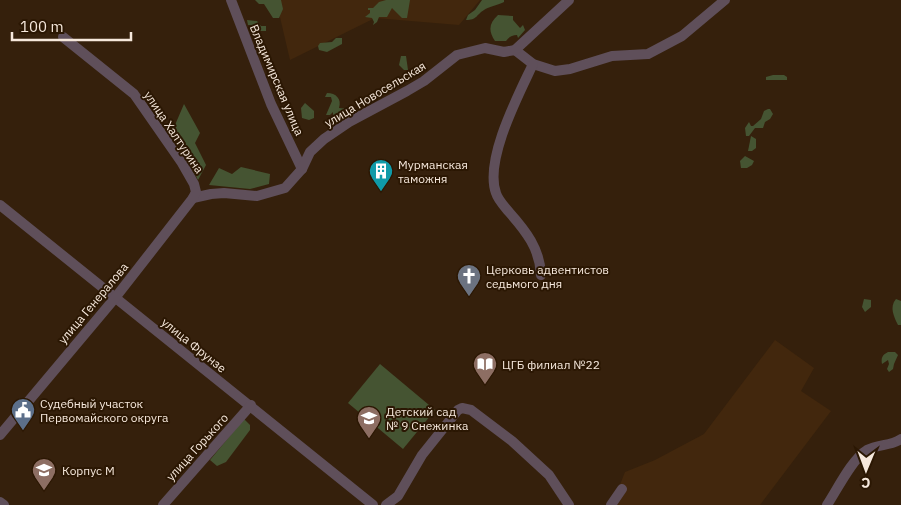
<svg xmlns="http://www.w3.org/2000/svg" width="901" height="505" viewBox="0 0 901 505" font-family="'IBM Plex Sans',sans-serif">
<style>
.built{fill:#42270d}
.green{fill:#455432}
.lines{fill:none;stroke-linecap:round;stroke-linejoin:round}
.minor{stroke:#5f4f5a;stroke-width:10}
.labels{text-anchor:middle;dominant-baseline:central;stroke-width:4;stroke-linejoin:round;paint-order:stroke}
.street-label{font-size:12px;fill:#f6e8dc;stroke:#2b1703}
.poi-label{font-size:12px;fill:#f6e8dc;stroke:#2b1703;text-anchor:start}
</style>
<rect width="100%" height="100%" fill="#35200c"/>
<!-- built -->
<g class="built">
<path d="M 276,0 L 480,0 L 459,25 L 375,18 L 290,60 Z"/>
<path d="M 775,340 L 814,368 L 801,391 L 831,411 L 760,505 L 612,505 L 625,472 L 655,460 L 704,434 Z"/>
</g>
<!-- green -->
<g class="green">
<path d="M 255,0 L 281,0 L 283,9 L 279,18 L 273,18 L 264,4 L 259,4 Z"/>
<path d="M 386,0 L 410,0 L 407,18 L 402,18 L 392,8 L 387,17 L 379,17 L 377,22 L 373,25 L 374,22 L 372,18 L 365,17 L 370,13 L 370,10 L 368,10 L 368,8 L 373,8 L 379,2 Z"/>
<path d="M 482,0 L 504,0 L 504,2 C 499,5 487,7 484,10 C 476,15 477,20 466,20 L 468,15 L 475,10 Z"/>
<path d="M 498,15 L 513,16 L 513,20 L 520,28 L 523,25 L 525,30 L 518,38 L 517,35 C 512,35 509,37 506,41 L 495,41 C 488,31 489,23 498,15 Z"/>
<path d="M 247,20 L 257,21 L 261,26 L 266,26 L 266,31 L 257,31 L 253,25 L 248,25 Z"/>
<path d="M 336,38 L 342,38 L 342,44 L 327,52 L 319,50 L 318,46 L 320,43 L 332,42 Z"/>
<path d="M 401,56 L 406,56 L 408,70 L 404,70 L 399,65 Z"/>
<path d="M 773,75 L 784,75 L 787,77 L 787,80 L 766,80 L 766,77 Z"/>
<path d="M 327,93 C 336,93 342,99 339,108 L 348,109 L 348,115 C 342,115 339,119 333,119 L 333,112 L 330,115 L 326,115 L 332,101 L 331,97 L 325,97 Z"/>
<path d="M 305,103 L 314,111 L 314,118 L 309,120 L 302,118 L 301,108 Z"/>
<path d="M 184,104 L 200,133 L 195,143 L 206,165 L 198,180 L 172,132 Z"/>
<path d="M 768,109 L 770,109 L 773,114 L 770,119 L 765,122 L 763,128 L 755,128 L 749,136 L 746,136 L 745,128 L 749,122 L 751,126 L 753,126 L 761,119 L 764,111 Z"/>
<path d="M 751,136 L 756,139 L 756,148 L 752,151 L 748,151 Z"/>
<path d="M 745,156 L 754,161 L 752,165 L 747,168 L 741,168 L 740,161 Z"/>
<path d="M 241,167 L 270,174 L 269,184 L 250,189 L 209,185 L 219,168 L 232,174 Z"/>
<path d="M 864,299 L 871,300 L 871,307 L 865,312 L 862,307 Z"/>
<path d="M 896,299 L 901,301 L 901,325 L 898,325 C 894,317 889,307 896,299 Z"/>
<path d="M 888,352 L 895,352 L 898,355 L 894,364 L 893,369 L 889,372 L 887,369 L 889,364 L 888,360 L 882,364 C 881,358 882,355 888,352 Z"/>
<path d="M 380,364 L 435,410 L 403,449 L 348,403 Z"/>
<path d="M 244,419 L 250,425 L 250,430 L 226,462 L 217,466 L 210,460 Z"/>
</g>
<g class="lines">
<!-- minor -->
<g class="minor">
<path d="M 231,0 L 271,104 L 302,169"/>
<path d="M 515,50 L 533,64 L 555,71 L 570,69 L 612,56 L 648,54 L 682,36 L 725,0"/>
<path d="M 533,64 C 519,94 484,160 496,193 C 498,200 505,207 509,212 C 526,231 540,249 541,275"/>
<path d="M 193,198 L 211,194 L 224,193 L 257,196 L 285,188 L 302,169 L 310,152 L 324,139 L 349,122 L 407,91 L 424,81 L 457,55 L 485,48 L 504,52 L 515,50 L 569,0"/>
<path d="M 0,205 L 373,505"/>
<path d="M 0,435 L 115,298 L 193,198 L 196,192 L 194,184 L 182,163 L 134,94 L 63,37"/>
<path d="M 0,502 L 4,505"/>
<path d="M 163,505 L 251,405"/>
<path d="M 386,505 L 398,496 L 422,455 L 458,410 L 462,408 L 471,410 L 512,441 L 549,475 L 569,505"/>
<path d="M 611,505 L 622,489"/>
<path d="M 827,505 C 837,490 852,459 867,450 C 878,444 891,446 901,439"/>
</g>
</g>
<!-- icons -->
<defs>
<g id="building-pin" transform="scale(1.25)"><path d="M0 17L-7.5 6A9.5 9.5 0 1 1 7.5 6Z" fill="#0f9aa8" stroke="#2b1703"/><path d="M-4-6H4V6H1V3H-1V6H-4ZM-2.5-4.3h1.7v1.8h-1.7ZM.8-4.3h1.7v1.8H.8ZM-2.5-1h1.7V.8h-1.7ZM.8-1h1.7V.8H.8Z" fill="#fff"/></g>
<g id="church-pin" transform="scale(1.25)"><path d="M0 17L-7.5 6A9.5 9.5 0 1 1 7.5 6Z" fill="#6b7280" stroke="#2b1703"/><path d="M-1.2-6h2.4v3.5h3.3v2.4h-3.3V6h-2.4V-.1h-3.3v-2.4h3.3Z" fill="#fff"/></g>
<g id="library-pin" transform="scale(1.25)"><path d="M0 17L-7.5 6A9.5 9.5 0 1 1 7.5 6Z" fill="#8d6e63" stroke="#2b1703"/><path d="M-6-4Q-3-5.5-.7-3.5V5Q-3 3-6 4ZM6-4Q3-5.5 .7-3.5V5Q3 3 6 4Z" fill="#fff"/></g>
<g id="civic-pin" transform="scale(1.25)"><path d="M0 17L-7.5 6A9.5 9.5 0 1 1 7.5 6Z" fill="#5c6f8a" stroke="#2b1703"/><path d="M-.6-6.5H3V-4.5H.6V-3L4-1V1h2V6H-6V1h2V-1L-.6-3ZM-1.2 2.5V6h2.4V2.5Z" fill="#fff"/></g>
<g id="school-pin" transform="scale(1.25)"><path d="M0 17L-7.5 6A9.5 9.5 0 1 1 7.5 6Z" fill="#8d6e63" stroke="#2b1703"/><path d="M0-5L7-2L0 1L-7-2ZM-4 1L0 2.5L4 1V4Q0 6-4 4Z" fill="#fff"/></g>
<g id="university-pin" transform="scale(1.25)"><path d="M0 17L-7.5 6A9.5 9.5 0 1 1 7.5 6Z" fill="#8d6e63" stroke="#2b1703"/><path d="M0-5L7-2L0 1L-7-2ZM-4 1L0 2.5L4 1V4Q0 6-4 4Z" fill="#fff"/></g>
</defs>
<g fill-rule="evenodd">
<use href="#building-pin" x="381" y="171"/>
<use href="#church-pin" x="469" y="276"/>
<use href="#library-pin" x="485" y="364"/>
<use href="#civic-pin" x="23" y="410"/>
<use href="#school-pin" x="369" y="418"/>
<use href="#university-pin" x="44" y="470"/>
</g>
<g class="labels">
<!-- street labels -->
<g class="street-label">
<text transform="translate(277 80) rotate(67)">Владимирская улица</text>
<text transform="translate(375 94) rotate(-31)">улица Новосельская</text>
<text transform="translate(174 132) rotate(56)">улица Халтурина</text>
<text transform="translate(93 303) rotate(-50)">улица Генералова</text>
<text transform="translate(194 345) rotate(39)">улица Фрунзе</text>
<text transform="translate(197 447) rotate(-48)">улица Горького</text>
</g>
<!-- poi labels -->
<g class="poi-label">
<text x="398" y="164">Мурманская<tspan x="398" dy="14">таможня</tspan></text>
<text x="486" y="269">Церковь адвентистов<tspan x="486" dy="14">седьмого дня</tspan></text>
<text x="502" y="364">ЦГБ филиал №22</text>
<text x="40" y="403">Судебный участок<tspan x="40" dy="14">Первомайского округа</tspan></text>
<text x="386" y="411">Детский сад<tspan x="386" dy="14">№ 9 Снежинка</tspan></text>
<text x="62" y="470">Корпус M</text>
</g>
</g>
<!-- north arrow -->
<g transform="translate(866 470) rotate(181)" stroke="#2b1703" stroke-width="4" paint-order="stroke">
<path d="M0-4L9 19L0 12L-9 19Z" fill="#f6e8dc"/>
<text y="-8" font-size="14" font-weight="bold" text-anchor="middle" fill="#f6e8dc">С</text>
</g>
<!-- scale -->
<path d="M12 32v8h119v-8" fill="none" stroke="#f6e8dc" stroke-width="2.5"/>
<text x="20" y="32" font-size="15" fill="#f6e8dc" stroke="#2b1703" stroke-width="4" paint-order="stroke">100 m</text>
</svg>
